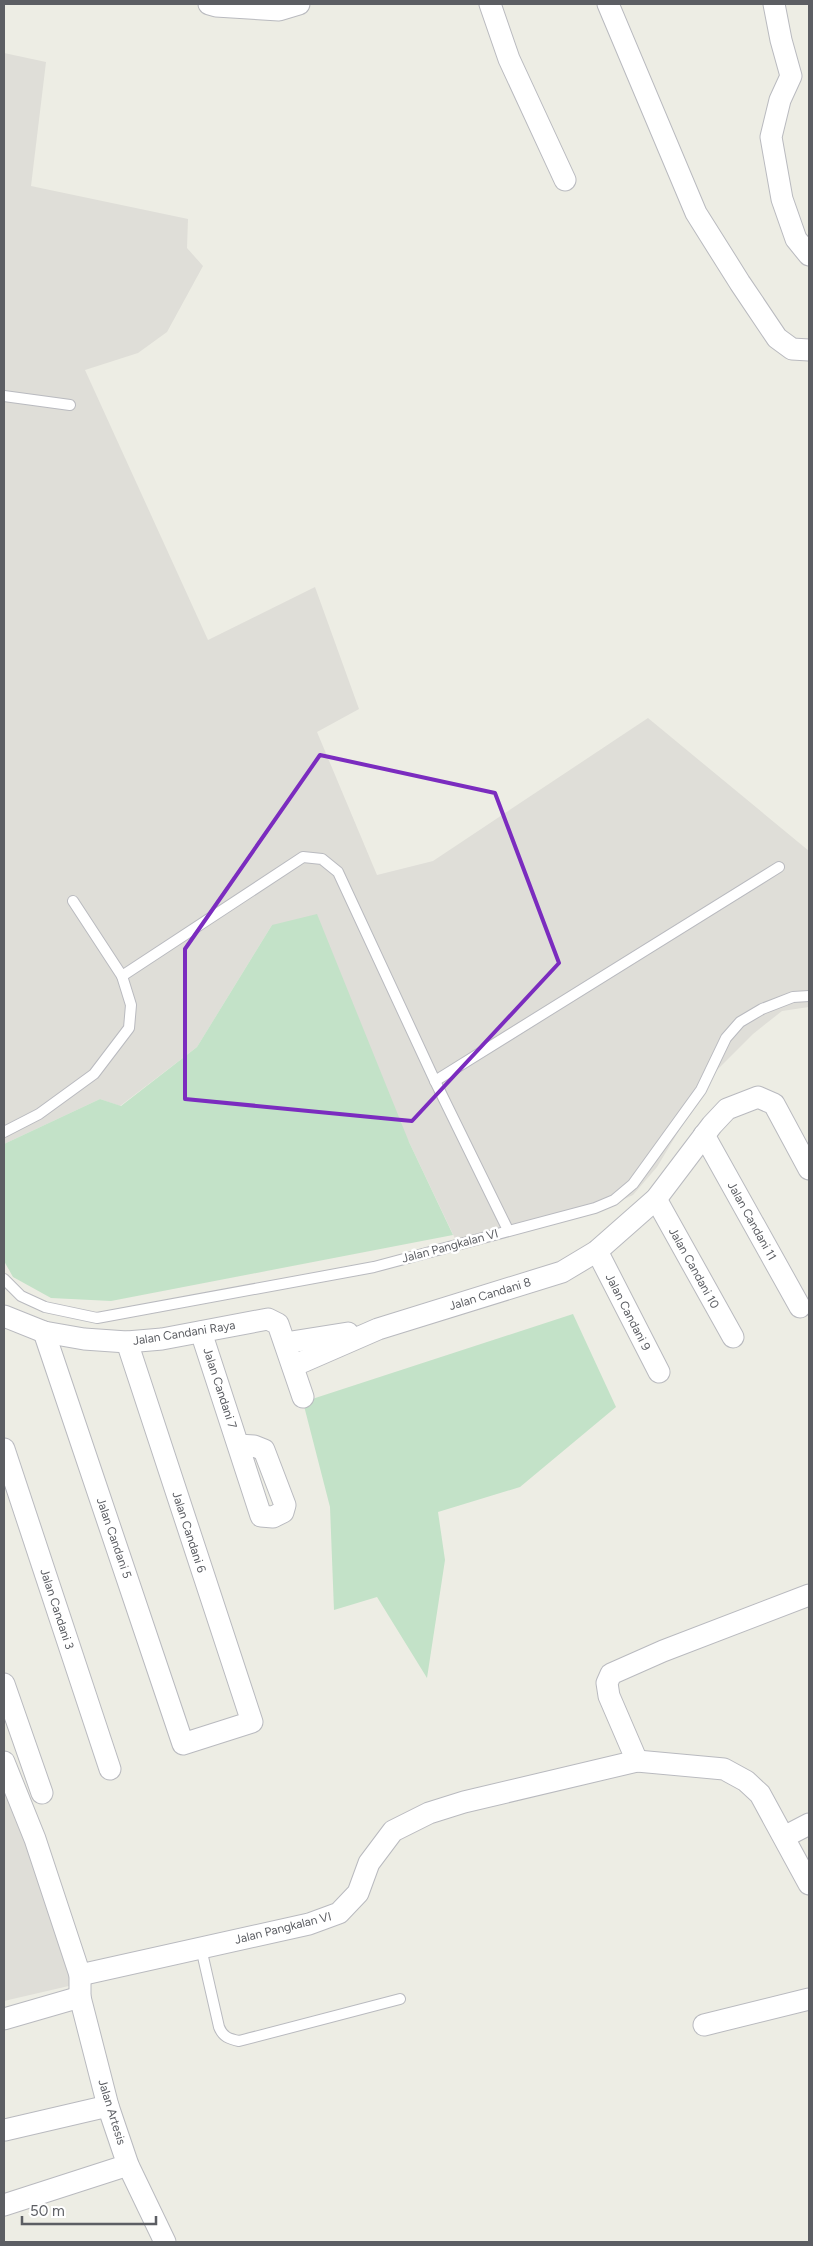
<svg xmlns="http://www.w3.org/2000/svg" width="813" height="2246" viewBox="0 0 813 2246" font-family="Figtree,sans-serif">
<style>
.industrial{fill:#dfded8}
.green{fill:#c3e2c8}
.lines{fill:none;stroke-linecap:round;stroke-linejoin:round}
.lane-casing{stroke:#b9babf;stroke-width:12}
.street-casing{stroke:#b9babf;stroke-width:23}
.lane{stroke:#fff;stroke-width:10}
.street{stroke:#fff;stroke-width:21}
.marked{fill:none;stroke:#7b2cbf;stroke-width:4;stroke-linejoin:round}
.labels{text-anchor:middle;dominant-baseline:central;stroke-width:5;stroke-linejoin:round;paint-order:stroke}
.street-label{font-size:12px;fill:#5c5e63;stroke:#fff}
</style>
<rect width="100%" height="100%" fill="#edede4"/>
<!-- industrial -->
<g class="industrial">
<path d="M 4,53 L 46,62 L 31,186 L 188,219 L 187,248 L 203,266 L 167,332 L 138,353 L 85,370 L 208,640 L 315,587 L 359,709 L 317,732 L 377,875 L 433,861 L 648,718 L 809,851 L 809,1007 L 782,1011 L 753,1034 L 713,1074 L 657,1167 L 633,1195 L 598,1211 L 460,1249 L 409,1142 L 272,925 L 197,1047 L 120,1106 L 100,1099 L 4,1144 Z"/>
<path d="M 4,1786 L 56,1901 L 73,1985 L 4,2001 Z"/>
</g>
<!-- green -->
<g class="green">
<path d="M 317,914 L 409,1142 L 453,1235 L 111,1301 L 51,1298 L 13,1277 L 4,1261 L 4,1144 L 100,1099 L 121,1106 L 197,1047 L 272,925 Z"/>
<path d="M 573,1314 L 616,1407 L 520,1487 L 438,1512 L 445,1560 L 427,1678 L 377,1597 L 334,1610 L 330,1507 L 303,1402 Z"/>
</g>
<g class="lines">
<!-- lane casing -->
<g class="lane-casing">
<g id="lane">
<path d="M 4,396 L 70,405"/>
<path d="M 73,901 L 122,976 L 303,857 L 322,859 L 338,872 L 435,1081 L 508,1230"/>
<path d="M 435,1081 L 779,867"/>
<path d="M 4,1132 L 39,1114 L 94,1074 L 129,1028 L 131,1005 L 122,976"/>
<path d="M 4,1279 L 21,1296 L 45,1307 L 97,1318 L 374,1267 L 595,1208 L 614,1200 L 633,1184 L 701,1090 L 726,1038 L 740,1022 L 762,1009 L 793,997 L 809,996"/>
<path d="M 201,1948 L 219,2027 C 223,2037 229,2039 239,2041 L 400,1999"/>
</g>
</g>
<!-- street casing -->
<g class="street-casing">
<g id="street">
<path d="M 209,4 L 216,6 L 279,10 L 299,4"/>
<path d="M 490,4 L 509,59 L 565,180"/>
<path d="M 608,4 L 696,213 L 740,283 L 777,338 L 792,349 L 809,350"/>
<path d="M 774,4 L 781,40 L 791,76 L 780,100 L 771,137 L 782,199 L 796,239 L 809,255"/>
<path d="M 704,1135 L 800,1307"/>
<path d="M 656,1199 L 733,1337"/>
<path d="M 597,1251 L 659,1372"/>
<path d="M 4,1316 L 44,1332 L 84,1339 L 127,1342 L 162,1339 L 268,1319 L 278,1324 L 303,1397"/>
<path d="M 44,1332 L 183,1744 L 252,1722 L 127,1342"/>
<path d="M 201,1332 L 261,1516 L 273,1517 L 283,1512 L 285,1505 L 264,1450 L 254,1446 L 238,1445"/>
<path d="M 285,1343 L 348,1333"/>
<path d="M 293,1366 L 378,1329 L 562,1272 L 597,1251 L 656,1199 L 712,1125 L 727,1109 L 758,1097 L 774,1104 L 809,1169"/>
<path d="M 4,1449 L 110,1769"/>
<path d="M 4,1684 L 42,1793"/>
<path d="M 637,1761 L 609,1696 L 607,1683 L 611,1674 L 663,1651 L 809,1595"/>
<path d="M 4,1762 L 35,1839 L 80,1975 L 80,1997 L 108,2106 L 128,2165 L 165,2242"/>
<path d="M 784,1837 L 809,1824"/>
<path d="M 80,1975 L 309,1924 L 339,1913 L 358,1893 L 369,1863 L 393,1831 L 429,1813 L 464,1802 L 637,1761 L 724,1769 L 746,1781 L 760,1794 L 809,1884"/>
<path d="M 4,2019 L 80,1997"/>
<path d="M 704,2025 L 809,1999"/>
<path d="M 5,2130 L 108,2106"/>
<path d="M 4,2205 L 128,2165"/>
</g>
</g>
<!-- lane -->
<use href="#lane" class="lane"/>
<!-- street -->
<use href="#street" class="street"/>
</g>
<!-- marked area -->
<path class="marked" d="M 320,755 L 495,793 L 559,963 L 412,1121 L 185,1099 L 185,949 Z"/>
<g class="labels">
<!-- street labels -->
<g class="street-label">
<text transform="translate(752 1221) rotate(61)">Jalan Candani 11</text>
<text transform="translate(450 1246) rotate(-15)">Jalan Pangkalan VI</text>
<text transform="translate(694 1268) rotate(61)">Jalan Candani 10</text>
<text transform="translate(490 1294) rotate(-17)">Jalan Candani 8</text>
<text transform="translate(628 1312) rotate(63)">Jalan Candani 9</text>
<text transform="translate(184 1333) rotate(-9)">Jalan Candani Raya</text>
<text transform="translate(220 1388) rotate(72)">Jalan Candani 7</text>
<text transform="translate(189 1532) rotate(72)">Jalan Candani 6</text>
<text transform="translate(114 1538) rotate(71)">Jalan Candani 5</text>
<text transform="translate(57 1609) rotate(72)">Jalan Candani 3</text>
<text transform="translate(283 1928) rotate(-14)">Jalan Pangkalan VI</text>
<text transform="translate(112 2112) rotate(73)">Jalan Artesis</text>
</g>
</g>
<!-- border -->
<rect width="813" height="2246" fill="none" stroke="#5c5e63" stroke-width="10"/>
<!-- scale -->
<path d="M22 2216v8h134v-8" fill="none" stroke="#5c5e63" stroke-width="2.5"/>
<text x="30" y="2216" font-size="15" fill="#5c5e63" stroke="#ffffff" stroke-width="4" paint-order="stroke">50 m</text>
</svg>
